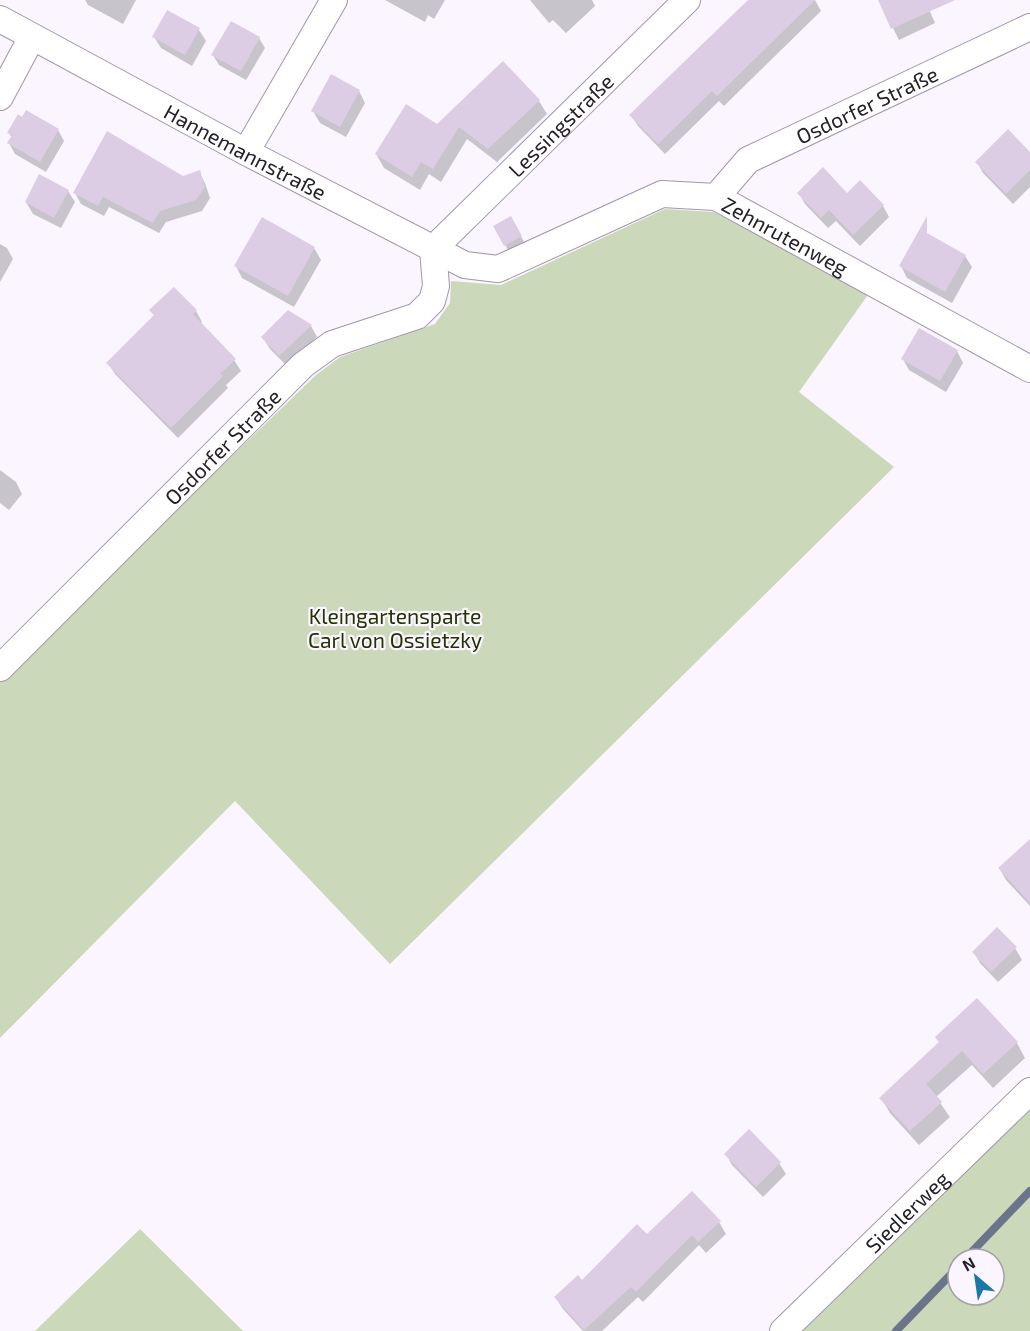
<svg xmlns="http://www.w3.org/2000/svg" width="1030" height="1331" viewBox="0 0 1030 1331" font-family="'Exo 2',sans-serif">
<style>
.green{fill:#cbd8b9;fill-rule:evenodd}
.shadow{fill:#0003}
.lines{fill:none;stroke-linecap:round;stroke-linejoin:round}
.stream{stroke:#6a758b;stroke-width:8}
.building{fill:#ddcde4}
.street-casing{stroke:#a296ac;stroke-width:28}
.street{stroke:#fff;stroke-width:26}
.labels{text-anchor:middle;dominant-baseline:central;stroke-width:4.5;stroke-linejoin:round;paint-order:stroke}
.street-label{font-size:21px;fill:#252029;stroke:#faf5ff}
.park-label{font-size:21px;fill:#233300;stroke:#faf5ff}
</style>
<rect width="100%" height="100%" fill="#faf5ff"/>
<!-- green -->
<g class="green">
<path d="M 665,209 L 714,212 L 870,292 L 799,392 L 894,467 L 390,964 L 235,801 L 0,1038 L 0,679 L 316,375 L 340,357 L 435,324 L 450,303 L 451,281 L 501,285 Z"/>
<path d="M 1030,1106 L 1030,1331 L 798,1331 ZM 958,1259 L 994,1259 L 994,1295 L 958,1295 Z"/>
<path d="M 140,1229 L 243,1331 L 35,1331 Z"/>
</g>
<!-- shadow -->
<g class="shadow">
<path d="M 85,0 L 136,0 L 123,24 L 88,5 Z"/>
<path d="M 385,0 L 445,0 L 434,19 L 428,15 L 425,22 Z"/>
<path d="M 530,0 L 592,0 L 595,6 L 566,33 L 553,20 L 549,23 Z"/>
<path d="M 755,0 L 815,0 L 821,11 L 724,106 L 719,101 L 665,154 L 638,126 L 631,115 Z"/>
<path d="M 879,0 L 925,0 L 935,23 L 899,40 Z"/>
<path d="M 199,30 L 206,41 L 192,66 L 161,48 L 154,37 Z"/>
<path d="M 259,38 L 265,48 L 246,80 L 219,65 L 213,55 Z"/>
<path d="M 359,91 L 365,103 L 346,137 L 320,123 L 313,111 Z"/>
<path d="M 539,101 L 547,114 L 497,162 L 467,139 L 441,182 L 429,174 L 420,190 L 384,168 L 376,154 L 438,126 Z"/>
<path d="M 58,130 L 64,141 L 46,172 L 15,154 L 9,143 L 12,138 L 9,133 Z"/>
<path d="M 1030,154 L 1030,187 L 1013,204 L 983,173 L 977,162 Z"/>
<path d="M 199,172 L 205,183 L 210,198 L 202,211 L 166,222 L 159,233 L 109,207 L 104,216 L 81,204 L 75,193 L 183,177 Z"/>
<path d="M 68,191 L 75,202 L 61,228 L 33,214 L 26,202 Z"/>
<path d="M 799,193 L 847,195 L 883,206 L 889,217 L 860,246 L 836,221 L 828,228 L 805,204 Z"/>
<path d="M 511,218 L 524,242 L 508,250 L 495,226 Z"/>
<path d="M 262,219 L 314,248 L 321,260 L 294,307 L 242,278 L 236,266 Z"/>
<path d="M 0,244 L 7,248 L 13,259 L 0,282 Z"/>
<path d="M 965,256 L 972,267 L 952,303 L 907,278 L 901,266 Z"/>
<path d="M 151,311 L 196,311 L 202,322 L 200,324 L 234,360 L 241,371 L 226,385 L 228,388 L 178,438 L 115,374 L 108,363 L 155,317 Z"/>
<path d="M 289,312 L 311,326 L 317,337 L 287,366 L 270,349 L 263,338 Z"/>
<path d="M 957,351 L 963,363 L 946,392 L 909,370 L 903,359 Z"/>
<path d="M 0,470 L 16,482 L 22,494 L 9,510 L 0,503 Z"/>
<path d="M 1030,847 L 1030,906 L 1006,880 L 1000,869 Z"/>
<path d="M 1015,948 L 1022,960 L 998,982 L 980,963 L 974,952 Z"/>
<path d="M 977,1000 L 1017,1043 L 1025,1058 L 993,1088 L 972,1065 L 936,1097 L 950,1117 L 919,1145 L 890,1113 L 881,1098 L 940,1043 Z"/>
<path d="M 726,1154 L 779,1163 L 786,1174 L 763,1197 L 732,1165 Z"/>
<path d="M 719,1222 L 726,1234 L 706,1253 L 699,1245 L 643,1302 L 638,1297 L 602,1331 L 583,1331 L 563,1309 L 556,1298 L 582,1282 L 647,1236 Z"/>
</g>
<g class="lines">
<!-- stream -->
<g class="stream">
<path d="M 965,1259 L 1030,1191"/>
<path d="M 896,1331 L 958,1267"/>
</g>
</g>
<!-- building -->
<g class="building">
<path d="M 748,0 L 815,0 L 717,96 L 712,91 L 658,144 L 629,115 Z"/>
<path d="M 878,0 L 955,0 L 891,29 Z"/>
<path d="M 167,10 L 200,28 L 185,55 L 152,37 Z"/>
<path d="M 231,21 L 260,37 L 241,71 L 211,55 Z"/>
<path d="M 503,61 L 540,100 L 488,149 L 459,127 L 433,169 L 421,162 L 412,177 L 375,154 L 406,104 L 437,124 Z"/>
<path d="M 331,74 L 360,90 L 340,127 L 311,111 Z"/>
<path d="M 26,110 L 59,129 L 40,162 L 7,143 L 12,135 L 7,133 L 18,114 L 22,117 Z"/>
<path d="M 1008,129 L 1030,152 L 1030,170 L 1006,194 L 975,162 Z"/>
<path d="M 107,131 L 183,176 L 200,170 L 205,187 L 196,200 L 160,211 L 153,223 L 103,197 L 98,206 L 73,193 Z"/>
<path d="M 823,167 L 847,193 L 860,180 L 884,205 L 853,235 L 829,210 L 821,218 L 797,193 Z"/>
<path d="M 39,174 L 69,190 L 54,218 L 25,202 Z"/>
<path d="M 511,216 L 522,236 L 504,246 L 493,226 Z"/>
<path d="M 927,216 L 927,233 L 966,255 L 945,292 L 899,266 Z"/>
<path d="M 262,217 L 315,247 L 288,296 L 234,266 Z"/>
<path d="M 174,287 L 197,310 L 193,314 L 236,359 L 220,374 L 223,376 L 171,428 L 106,363 L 154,315 L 149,310 Z"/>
<path d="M 288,310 L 312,325 L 279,356 L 261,337 Z"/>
<path d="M 919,328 L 958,350 L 940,381 L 901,359 Z"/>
<path d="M 1030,839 L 1030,903 L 998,868 Z"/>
<path d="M 997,927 L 1017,947 L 991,972 L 972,952 Z"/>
<path d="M 977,998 L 1018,1042 L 983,1074 L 962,1051 L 926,1084 L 942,1102 L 910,1131 L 879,1098 L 939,1042 L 935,1037 Z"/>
<path d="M 749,1129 L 781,1162 L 756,1187 L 724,1154 Z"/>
<path d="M 692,1191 L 721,1221 L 698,1242 L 692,1235 L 636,1292 L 631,1287 L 584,1330 L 554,1297 L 578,1275 L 582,1280 L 637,1224 L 647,1234 Z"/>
</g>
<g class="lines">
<!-- street casing -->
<g class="street-casing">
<g id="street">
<path id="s1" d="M 0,19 L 246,152 L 465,265 L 498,269 L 662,194 L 716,197 L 1030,369"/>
<path d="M 0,97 L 32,37"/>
<path d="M 246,152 L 334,0"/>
<path id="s2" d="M 716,197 L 748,160 L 1030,27"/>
<path id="s3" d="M 433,249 L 687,0"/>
<path id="s4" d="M 0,668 L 303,365 L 332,344 L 417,316 L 432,301 L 436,286 L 433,249"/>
<path id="s5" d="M 783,1331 L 1030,1091"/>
</g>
</g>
<!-- street -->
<use href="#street" class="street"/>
</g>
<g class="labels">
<!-- street labels -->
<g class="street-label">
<text stroke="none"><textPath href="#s2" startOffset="180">Osdorfer Straße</textPath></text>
<text stroke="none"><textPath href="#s3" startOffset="178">Lessingstraße</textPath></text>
<text stroke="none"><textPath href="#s1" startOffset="279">Hannemannstraße</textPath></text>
<text stroke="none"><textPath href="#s1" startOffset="873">Zehnrutenweg</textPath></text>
<text stroke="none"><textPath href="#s4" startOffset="314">Osdorfer Straße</textPath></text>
<text stroke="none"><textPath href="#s5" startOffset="172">Siedlerweg</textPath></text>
</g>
<!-- park labels -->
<g class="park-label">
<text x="395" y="615">Kleingartensparte<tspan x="395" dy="24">Carl von Ossietzky</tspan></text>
</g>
</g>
<!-- north arrow -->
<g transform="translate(976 1277) rotate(331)"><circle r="28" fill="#faf5ff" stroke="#a5a0a9" stroke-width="1.5"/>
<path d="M0-4.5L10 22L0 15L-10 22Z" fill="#1b77a5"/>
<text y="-9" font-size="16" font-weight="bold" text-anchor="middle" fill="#252029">N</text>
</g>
</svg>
